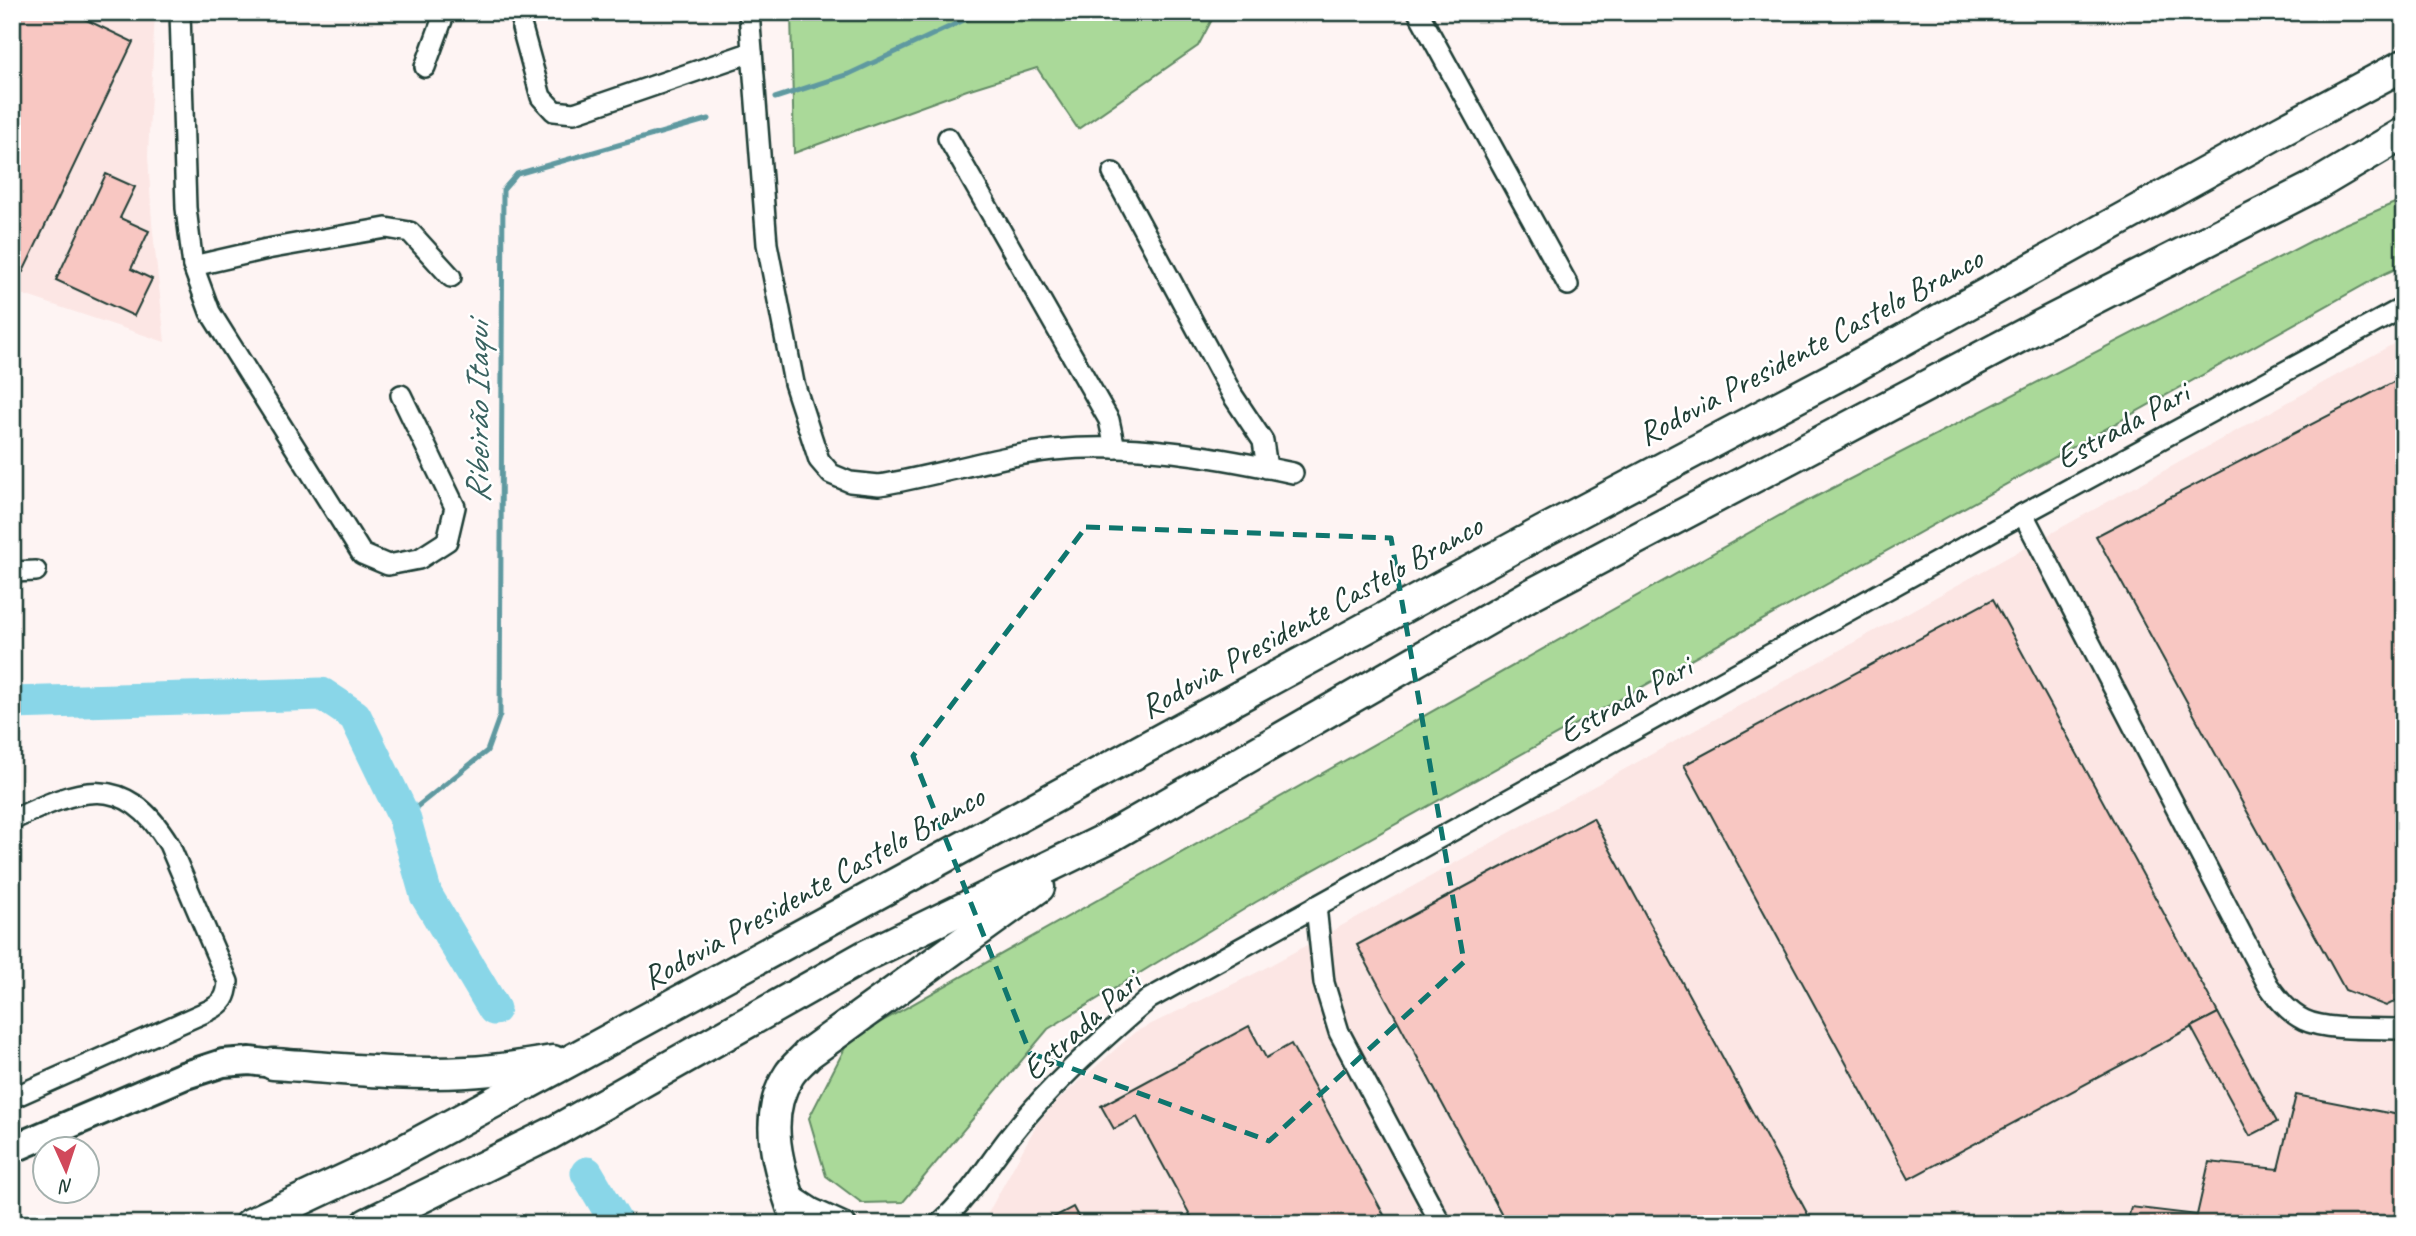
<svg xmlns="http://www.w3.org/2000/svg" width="2416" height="1236" viewBox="0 0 2416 1236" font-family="Caveat,sans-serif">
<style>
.built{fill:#fce6e4}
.green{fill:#aad999;stroke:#648b66;stroke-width:2}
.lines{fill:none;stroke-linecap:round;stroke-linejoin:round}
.stream{stroke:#5f99a0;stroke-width:5}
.river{stroke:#89d6e8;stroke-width:33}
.building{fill:#f8c7c2;stroke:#1f3d34;stroke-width:2}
.minor-casing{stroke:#1f3d34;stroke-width:24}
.major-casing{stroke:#1f3d34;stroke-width:32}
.highway-casing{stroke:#1f3d34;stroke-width:35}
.minor{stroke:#fff;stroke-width:19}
.major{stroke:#fff;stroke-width:26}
.highway{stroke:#fff;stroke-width:30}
.marked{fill:none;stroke:#0f766e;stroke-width:5;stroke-dasharray:14 9;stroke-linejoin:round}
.labels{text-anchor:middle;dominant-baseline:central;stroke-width:5;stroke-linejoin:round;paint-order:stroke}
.street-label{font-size:33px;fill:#1f3d34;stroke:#fff}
.water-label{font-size:35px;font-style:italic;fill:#3a6361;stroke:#fff}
</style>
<rect width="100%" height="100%" fill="#fef4f3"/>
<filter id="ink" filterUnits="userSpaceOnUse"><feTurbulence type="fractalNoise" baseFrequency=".0143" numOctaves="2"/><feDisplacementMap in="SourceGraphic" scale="14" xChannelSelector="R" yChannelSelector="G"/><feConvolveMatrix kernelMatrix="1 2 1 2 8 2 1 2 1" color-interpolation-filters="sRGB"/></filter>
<g filter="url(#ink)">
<!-- built -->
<g class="built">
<path d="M 12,12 L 155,12 L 148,155 L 152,223 L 165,342 L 12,291 Z"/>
<path d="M 2404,338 L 2404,1224 L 982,1224 L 1037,1124 L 1056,1102 L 1135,1032 L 1258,972 Z"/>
</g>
<!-- green -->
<g class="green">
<path d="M 791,12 L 1216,12 L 1198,46 L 1078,129 L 1037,68 L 967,90 L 794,153 Z"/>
<path d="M 2404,199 L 2404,265 L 2382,275 L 1256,902 L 1048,1029 L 903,1202 L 862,1203 L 826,1176 L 809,1118 L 849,1040 L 1786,512 L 2340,226 Z"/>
</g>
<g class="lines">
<!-- stream -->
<g class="stream">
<path d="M 775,98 L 849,74 L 981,12"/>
<path d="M 404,817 L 487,751 L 500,715 L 503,190 L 517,174 L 709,119"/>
</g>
<!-- river -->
<g class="river">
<path d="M 12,703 L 322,694 L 355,716 L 404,817 L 426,895 L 494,1009"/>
<path d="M 587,1173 L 617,1224"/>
</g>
</g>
<!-- building -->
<g class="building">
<path d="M 12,12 L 70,12 L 133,42 L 23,272 L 12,267 Z"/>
<path d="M 106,174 L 135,187 L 120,218 L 149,231 L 131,269 L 152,279 L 134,316 L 56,280 Z"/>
<path d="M 2399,379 L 2404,387 L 2404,997 L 2386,1006 L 2345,990 L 2096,536 Z"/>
<path d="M 1993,599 L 2218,1013 L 1909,1179 L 1684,765 Z"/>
<path d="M 1593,818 L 1813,1224 L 1507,1224 L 1357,945 Z"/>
<path d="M 2218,1013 L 2277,1122 L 2250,1136 L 2191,1027 Z"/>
<path d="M 1249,1026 L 1266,1058 L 1291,1044 L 1389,1224 L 1195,1224 L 1137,1117 L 1114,1129 L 1101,1106 Z"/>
<path d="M 2296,1095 L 2404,1116 L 2404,1224 L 2127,1224 L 2131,1207 L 2197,1215 L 2209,1162 L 2278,1169 Z"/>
<path d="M 1073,1207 L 1082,1224 L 1041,1224 Z"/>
</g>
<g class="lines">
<!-- minor casing -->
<g class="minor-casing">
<g id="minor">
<path d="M 180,12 L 186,208 L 193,266 L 210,312 L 362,554 L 388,565 L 419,559 L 447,541 L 455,507 L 401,395"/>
<path d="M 749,12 L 767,244 L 794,383 L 819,460 L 831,474 L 850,482 L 879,485 C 936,476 995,456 1053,450 C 1134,442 1213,456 1293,473"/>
<path d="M 1418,12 L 1568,285"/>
<path d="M 522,28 L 541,97 L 554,111 L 574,113 L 752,52"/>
<path d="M 425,67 L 445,12"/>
<path d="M 948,138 L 1109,420 L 1115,448"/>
<path d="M 1113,173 L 1233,396 L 1263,441 L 1267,468"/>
<path d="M 193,266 L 267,249 L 386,228 L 410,232 L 451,277"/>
<path d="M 2023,514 L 2268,985 C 2278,999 2288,1012 2304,1020 C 2326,1031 2378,1028 2404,1029"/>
<path d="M 12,572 L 36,571"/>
<path d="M 12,820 C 78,789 124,770 169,844 L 228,982 C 227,997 223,1003 210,1010 L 12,1098"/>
<path d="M 1316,906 L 1324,983 L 1339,1032 L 1441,1224"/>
<path d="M 787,1192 L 813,1209 L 846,1224"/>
<path d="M 939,1224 C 967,1199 985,1169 1007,1140 C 1048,1087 1098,1043 1149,999 L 2023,514 L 2404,307"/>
</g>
</g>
<!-- major casing -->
<g class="major-casing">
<path id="major" d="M 12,1149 L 183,1076 L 223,1063 L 250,1061 L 273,1064"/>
</g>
<!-- highway casing -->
<g class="highway-casing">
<g id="highway">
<path d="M 273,1064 C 338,1068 403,1076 467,1072 C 496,1071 524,1066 553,1061"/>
<path d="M 250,1224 L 388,1159 L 577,1057 L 1542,532 L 1843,373 L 2281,131 L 2404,65"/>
<path d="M 367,1224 L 550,1134 L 865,956 L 1106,839 L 1532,594 L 2038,327 L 2313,187 L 2404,133"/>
<path d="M 798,1224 C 782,1177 759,1121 789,1075 C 794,1067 802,1061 808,1054 L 1039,887"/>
</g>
</g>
<!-- minor -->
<use href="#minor" class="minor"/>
<!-- major -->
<use href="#major" class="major"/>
<!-- highway -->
<use href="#highway" class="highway"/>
</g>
</g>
<!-- marked area -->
<path class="marked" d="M 1086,527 L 1391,538 L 1464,962 L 1269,1141 L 1030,1053 L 913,756 Z"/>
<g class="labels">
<!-- street labels -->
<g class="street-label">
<text transform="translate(1810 346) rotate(-28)">Rodovia Presidente Castelo Branco</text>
<text transform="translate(2122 425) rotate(-29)">Estrada Pari</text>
<text transform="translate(1311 616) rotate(-29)">Rodovia Presidente Castelo Branco</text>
<text transform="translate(1625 699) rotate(-29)">Estrada Pari</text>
<text transform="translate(813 887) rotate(-29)">Rodovia Presidente Castelo Branco</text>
<text transform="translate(1081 1025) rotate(-42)">Estrada Pari</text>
</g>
<!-- water labels -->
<g class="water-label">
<text transform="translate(477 413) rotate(-90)">Ribeirão Itaqui</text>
</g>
</g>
<!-- margin -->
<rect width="2416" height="1236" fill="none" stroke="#fff" stroke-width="42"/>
<rect x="21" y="21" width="2374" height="1194" fill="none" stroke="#1f3d34" stroke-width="2.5" filter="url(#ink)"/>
<!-- north arrow -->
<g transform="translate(66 1170) rotate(177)"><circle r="33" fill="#ffffff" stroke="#a5b1ae" stroke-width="2"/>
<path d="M0-5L12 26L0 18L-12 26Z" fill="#d1495b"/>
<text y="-10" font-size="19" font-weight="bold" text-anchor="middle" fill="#1f3d34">N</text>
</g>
</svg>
